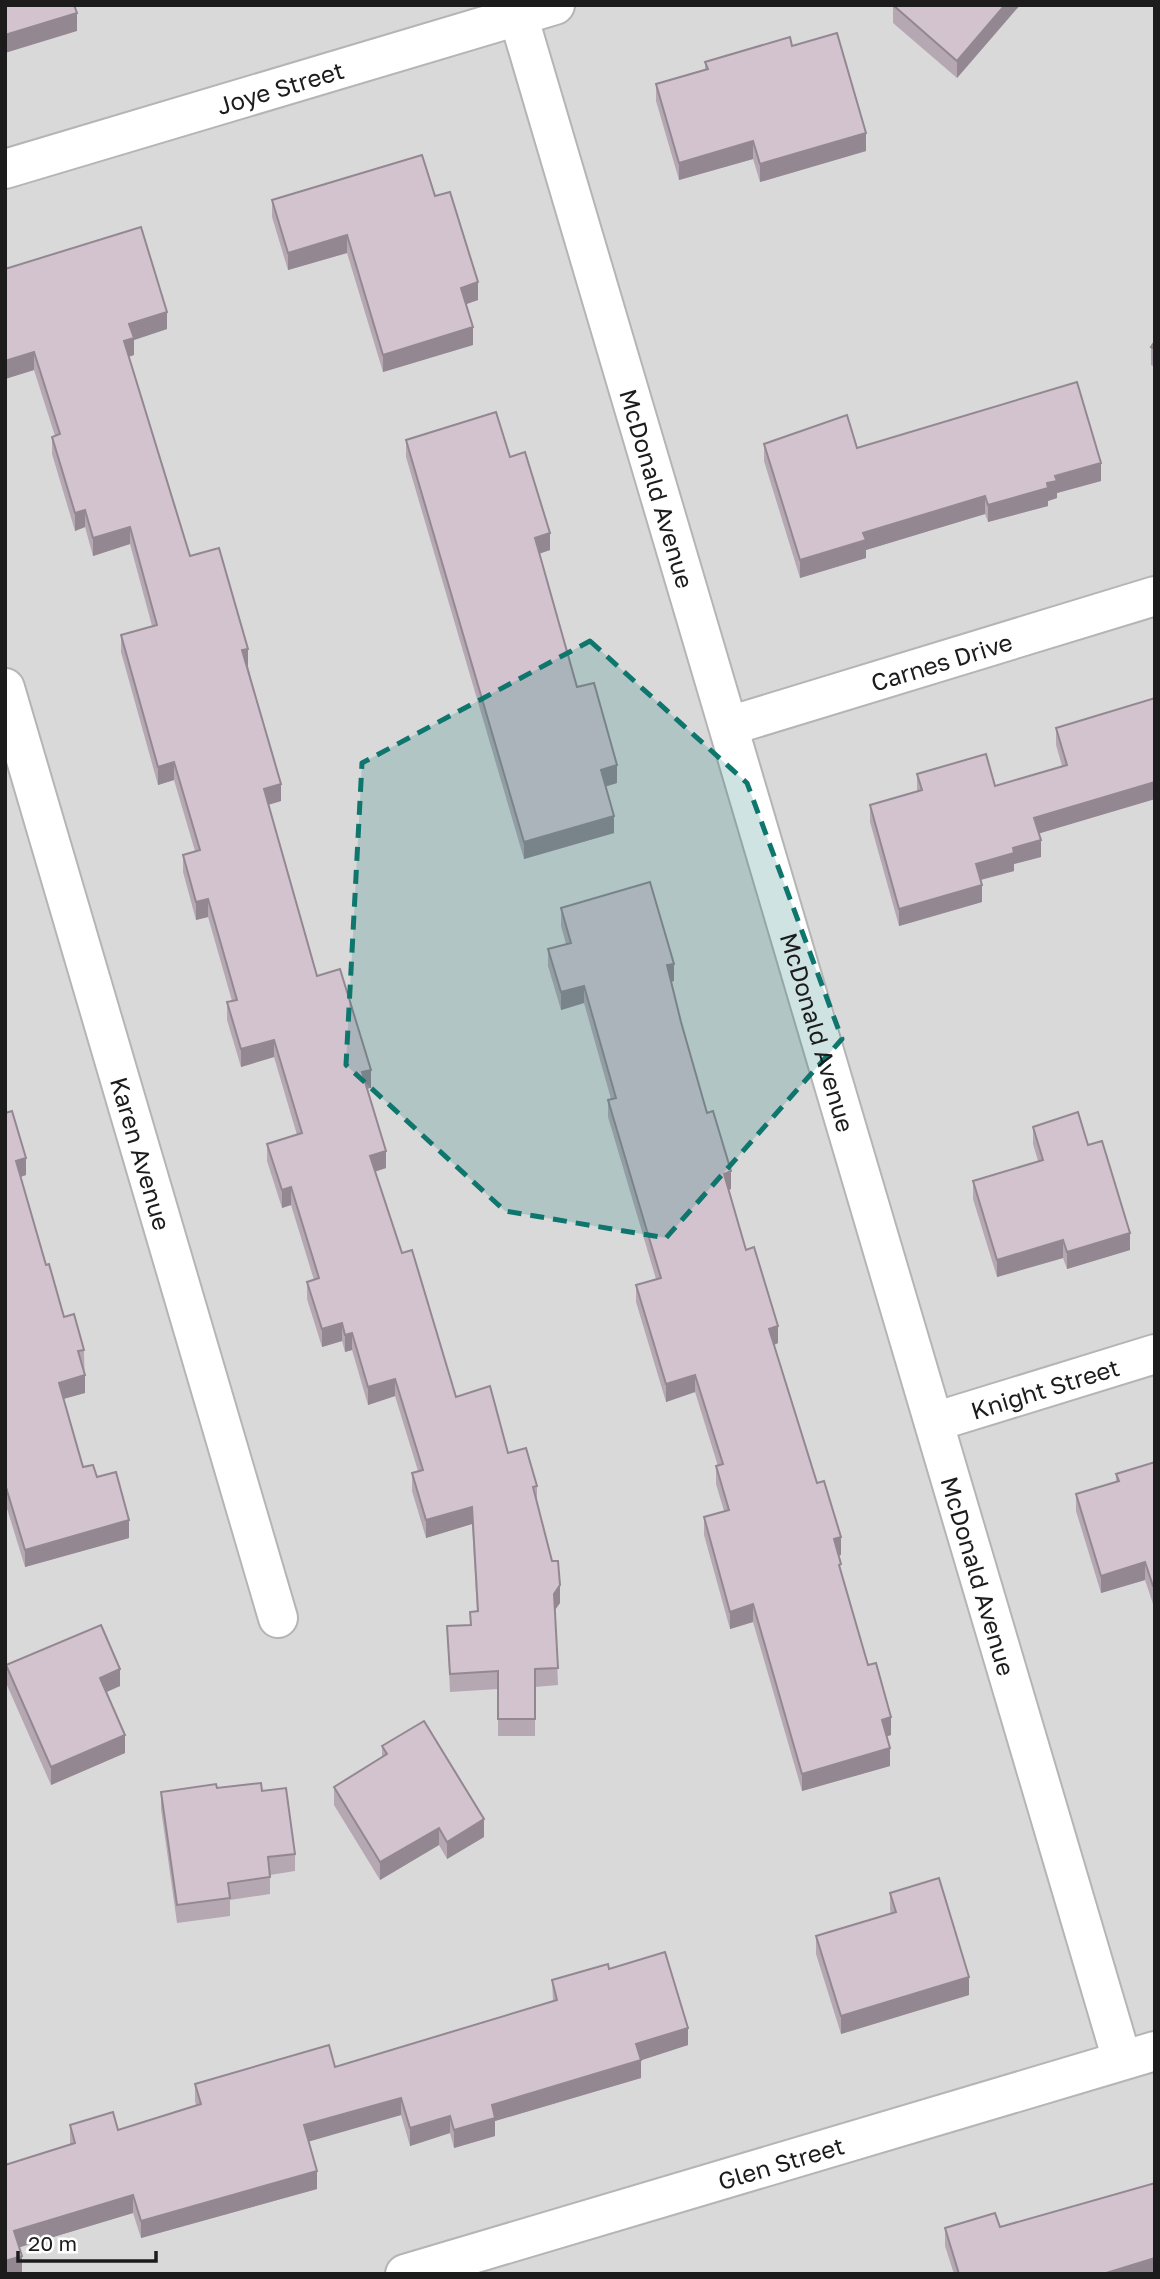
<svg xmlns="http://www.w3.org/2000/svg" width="1160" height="2279" viewBox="0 0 1160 2279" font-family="'Golos Text',sans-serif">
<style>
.residential{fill:#dad9da}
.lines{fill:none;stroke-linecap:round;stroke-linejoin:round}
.minor-casing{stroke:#b5b5b5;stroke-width:42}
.minor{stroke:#fff;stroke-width:38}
.wall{fill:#b5a8b2}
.shaded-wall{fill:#938891}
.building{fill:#d2c3cf;stroke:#938891;stroke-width:2}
.marked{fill:#0f766e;fill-opacity:0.2;stroke:#0f766e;stroke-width:5;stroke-dasharray:14 9;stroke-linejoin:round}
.labels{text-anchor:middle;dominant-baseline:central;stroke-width:5;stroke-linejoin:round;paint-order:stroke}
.street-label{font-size:24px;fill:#1c1c1c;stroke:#fff}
</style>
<rect width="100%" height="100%" fill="#ece2e8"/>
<!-- residential -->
<rect class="residential" x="5" y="5" width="1150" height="2269"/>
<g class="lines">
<!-- minor casing -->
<g class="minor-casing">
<g id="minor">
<path id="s1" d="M 515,5 L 1122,2060"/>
<path id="s2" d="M 5,169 L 555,5"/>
<path id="s3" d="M 5,688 L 278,1618"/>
<path id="s4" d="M 729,726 L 1155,596"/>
<path id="s5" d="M 934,1422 L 1155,1354"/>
<path id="s6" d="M 405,2274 L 1155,2051"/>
</g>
</g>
<!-- minor -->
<use href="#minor" class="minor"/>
</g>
<!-- wall -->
<g class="wall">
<path d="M 893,5 L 1020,5 L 957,78 L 893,23 Z"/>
<path d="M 792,46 L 866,151 L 760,182 L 753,159 L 679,180 L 656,101 L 656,84 L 705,69 L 705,62 Z"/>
<path d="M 435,196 L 478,300 L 466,304 L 473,345 L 383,372 L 347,253 L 288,270 L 272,217 L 272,200 Z"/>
<path d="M 5,269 L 167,329 L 134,340 L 134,355 L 129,357 L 190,556 L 248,666 L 281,801 L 268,805 L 317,976 L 371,1088 L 367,1088 L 386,1168 L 375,1172 L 402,1253 L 456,1397 L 537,1486 L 537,1504 L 560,1603 L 555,1610 L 558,1685 L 535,1687 L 535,1736 L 498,1736 L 498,1689 L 450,1692 L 447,1626 L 470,1625 L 470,1612 L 477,1611 L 472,1524 L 426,1538 L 412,1491 L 412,1473 L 418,1471 L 395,1396 L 368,1405 L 352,1350 L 345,1352 L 342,1341 L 322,1347 L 307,1299 L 307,1282 L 314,1280 L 291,1205 L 282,1208 L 267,1161 L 267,1144 L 297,1135 L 274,1057 L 241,1067 L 227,1020 L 227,1002 L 232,1001 L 208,917 L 196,920 L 183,872 L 183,855 L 195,851 L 174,780 L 158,785 L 121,652 L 121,635 L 152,626 L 130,544 L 93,556 L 85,527 L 75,531 L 52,454 L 52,437 L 55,436 L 34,370 L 5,379 Z"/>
<path d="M 1155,341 L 1155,367 L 1151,365 L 1151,347 Z"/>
<path d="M 406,440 L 510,457 L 550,550 L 539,554 L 577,687 L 617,783 L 606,786 L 614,833 L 524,859 L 406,457 Z"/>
<path d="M 764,444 L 857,448 L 1101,481 L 1057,493 L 1057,498 L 1048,501 L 1048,506 L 988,522 L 985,514 L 866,550 L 866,558 L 800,578 L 764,461 Z"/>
<path d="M 1155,698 L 1155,799 L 1039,833 L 1041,857 L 1014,864 L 1014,871 L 981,880 L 982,902 L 899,926 L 870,822 L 870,805 L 917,792 L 917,774 L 995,786 L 1062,766 L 1056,745 L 1056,728 Z"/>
<path d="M 561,908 L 674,981 L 671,982 L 681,1022 L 707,1113 L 731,1189 L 729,1190 L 746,1250 L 778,1343 L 774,1345 L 817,1483 L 841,1555 L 839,1555 L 841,1574 L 868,1665 L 891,1735 L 887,1736 L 890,1766 L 802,1791 L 753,1622 L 730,1629 L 704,1535 L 704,1517 L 724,1511 L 716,1484 L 716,1466 L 718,1466 L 695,1392 L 666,1402 L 636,1302 L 636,1285 L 656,1279 L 608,1117 L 608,1100 L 611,1099 L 584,1003 L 561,1010 L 548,966 L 548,949 L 566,944 L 561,926 Z"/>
<path d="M 5,1113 L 26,1175 L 21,1177 L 46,1265 L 64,1317 L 84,1350 L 85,1393 L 64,1399 L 83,1467 L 97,1477 L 129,1538 L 25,1567 L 5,1502 Z"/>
<path d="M 1033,1127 L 1088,1145 L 1130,1250 L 1067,1269 L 1063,1258 L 997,1277 L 973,1199 L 973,1181 L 1038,1161 L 1033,1144 Z"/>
<path d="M 1155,1462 L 1153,1604 L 1145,1580 L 1101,1593 L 1076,1511 L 1076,1494 L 1116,1482 L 1116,1474 Z"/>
<path d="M 6,1665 L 120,1686 L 106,1692 L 125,1753 L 51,1785 L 6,1683 Z"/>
<path d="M 382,1746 L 484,1837 L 447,1859 L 439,1845 L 380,1880 L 334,1805 L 334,1787 L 382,1757 Z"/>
<path d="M 217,1788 L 262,1791 L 295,1854 L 295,1871 L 270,1875 L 270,1894 L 230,1900 L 230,1916 L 177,1923 L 161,1809 L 161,1792 Z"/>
<path d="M 890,1893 L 969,1995 L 841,2034 L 816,1954 L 816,1936 L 891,1914 L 890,1910 Z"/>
<path d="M 609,1969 L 688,2045 L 641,2060 L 641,2078 L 495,2121 L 495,2136 L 454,2148 L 450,2133 L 410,2146 L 401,2115 L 309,2141 L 317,2189 L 141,2238 L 133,2213 L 19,2247 L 22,2273 L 5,2274 L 70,2144 L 70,2125 L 118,2130 L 196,2105 L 195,2101 L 195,2084 L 335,2067 L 553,2001 L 552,1980 Z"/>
<path d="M 1000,2227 L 1155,2274 L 954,2274 L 945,2246 L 945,2228 Z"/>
</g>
<!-- shaded-wall -->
<g class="shaded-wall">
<path d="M 1005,5 L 1020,5 L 957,78 L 957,61 Z"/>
<path d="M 77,13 L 77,31 L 5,53 L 5,35 Z"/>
<path d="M 866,133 L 866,151 L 760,182 L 760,164 Z"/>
<path d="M 753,141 L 753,159 L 679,180 L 679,163 Z"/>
<path d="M 347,235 L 347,253 L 288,270 L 288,253 Z"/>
<path d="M 478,282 L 478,300 L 461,306 L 461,288 Z"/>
<path d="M 167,312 L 167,329 L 134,340 L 134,355 L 124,358 L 124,341 L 129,324 Z"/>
<path d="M 473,327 L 473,345 L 383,372 L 383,355 Z"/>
<path d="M 34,352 L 34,370 L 5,379 L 5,361 Z"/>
<path d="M 1101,463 L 1101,481 L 1057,493 L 1057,498 L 1048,501 L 1048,506 L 988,522 L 988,505 L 1047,483 L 1055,476 Z"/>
<path d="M 985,496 L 985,514 L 866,550 L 866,558 L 800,578 L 800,560 L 863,533 Z"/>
<path d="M 85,510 L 85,527 L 75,531 L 75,513 Z"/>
<path d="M 130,527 L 130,544 L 93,556 L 93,538 Z"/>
<path d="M 550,533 L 550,550 L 535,555 L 535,538 Z"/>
<path d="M 248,649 L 248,666 L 242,668 L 242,650 Z"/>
<path d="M 174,762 L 174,780 L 158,785 L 158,767 Z"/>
<path d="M 617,765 L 617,783 L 601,788 L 601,770 Z"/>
<path d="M 1155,782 L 1155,799 L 1034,835 L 1034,818 Z"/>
<path d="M 281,784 L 281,801 L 264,806 L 264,789 Z"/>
<path d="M 614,816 L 614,833 L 524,859 L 524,842 Z"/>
<path d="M 1041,840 L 1041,857 L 1014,864 L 1014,871 L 976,881 L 976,864 L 1013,848 Z"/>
<path d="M 982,885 L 982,902 L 899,926 L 899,909 Z"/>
<path d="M 208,899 L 208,917 L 196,920 L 196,902 Z"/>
<path d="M 674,964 L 674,981 L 667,983 L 667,965 Z"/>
<path d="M 584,986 L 584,1003 L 561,1010 L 561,992 Z"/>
<path d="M 274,1040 L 274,1057 L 241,1067 L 241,1049 Z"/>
<path d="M 371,1070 L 371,1088 L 362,1090 L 362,1072 Z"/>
<path d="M 386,1151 L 386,1168 L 370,1173 L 370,1156 Z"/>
<path d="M 26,1158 L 26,1175 L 16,1178 L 16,1161 Z"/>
<path d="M 731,1171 L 731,1189 L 724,1191 L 724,1174 Z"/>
<path d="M 291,1187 L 291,1205 L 282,1208 L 282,1190 Z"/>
<path d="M 1130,1233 L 1130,1250 L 1067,1269 L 1067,1252 Z"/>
<path d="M 1063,1240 L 1063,1258 L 997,1277 L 997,1260 Z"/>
<path d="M 342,1323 L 342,1341 L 322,1347 L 322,1329 Z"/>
<path d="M 778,1326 L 778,1343 L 769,1347 L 769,1329 Z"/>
<path d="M 352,1333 L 352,1350 L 345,1352 L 345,1335 Z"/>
<path d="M 85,1375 L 85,1393 L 59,1400 L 59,1383 Z"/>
<path d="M 695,1375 L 695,1392 L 666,1402 L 666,1384 Z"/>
<path d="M 395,1379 L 395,1396 L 368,1405 L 368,1387 Z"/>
<path d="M 472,1507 L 472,1524 L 426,1538 L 426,1520 Z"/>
<path d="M 129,1520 L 129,1538 L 25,1567 L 25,1550 Z"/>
<path d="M 841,1537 L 841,1555 L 834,1557 L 834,1539 Z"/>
<path d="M 1145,1562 L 1145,1580 L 1101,1593 L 1101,1576 Z"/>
<path d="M 560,1585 L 560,1603 L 554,1611 L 554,1594 Z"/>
<path d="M 1153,1586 L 1155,1586 L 1155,1603 L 1153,1604 Z"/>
<path d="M 753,1604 L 753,1622 L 730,1629 L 730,1612 Z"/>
<path d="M 120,1669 L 120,1686 L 100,1695 L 100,1678 Z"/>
<path d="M 891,1717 L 891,1735 L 882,1738 L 882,1720 Z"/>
<path d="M 125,1735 L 125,1753 L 51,1785 L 51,1767 Z"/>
<path d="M 890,1748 L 890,1766 L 802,1791 L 802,1774 Z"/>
<path d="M 484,1819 L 484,1837 L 447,1859 L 447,1842 Z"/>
<path d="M 439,1828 L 439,1845 L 380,1880 L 380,1862 Z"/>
<path d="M 969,1977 L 969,1995 L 841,2034 L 841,2016 Z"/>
<path d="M 688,2028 L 688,2045 L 636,2062 L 636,2044 Z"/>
<path d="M 641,2060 L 641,2078 L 495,2121 L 495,2136 L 454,2148 L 454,2130 L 492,2105 Z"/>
<path d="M 401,2098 L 401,2115 L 304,2143 L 304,2125 Z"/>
<path d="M 450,2116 L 450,2133 L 410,2146 L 410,2128 Z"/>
<path d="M 317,2171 L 317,2189 L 141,2238 L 141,2221 Z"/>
<path d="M 133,2195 L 133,2213 L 14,2249 L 14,2231 Z"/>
<path d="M 22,2256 L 22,2273 L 5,2274 L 5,2261 Z"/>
<path d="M 1155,2258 L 1155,2274 L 1103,2274 Z"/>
</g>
<!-- building -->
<g class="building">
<path d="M 5,5 L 74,5 L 77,13 L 5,35 Z"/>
<path d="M 893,5 L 1005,5 L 957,61 Z"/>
<path d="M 837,33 L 866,133 L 760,164 L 753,141 L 679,163 L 656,84 L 708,69 L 705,62 L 790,37 L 792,46 Z"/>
<path d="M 422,155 L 435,196 L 450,192 L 478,282 L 461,288 L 473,327 L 383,355 L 347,235 L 288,253 L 272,200 Z"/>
<path d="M 141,227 L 167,312 L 129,324 L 134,338 L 124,341 L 190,556 L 219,548 L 248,649 L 242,650 L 281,784 L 264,789 L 317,976 L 340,969 L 371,1070 L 362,1072 L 386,1151 L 370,1156 L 402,1253 L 412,1250 L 456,1397 L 490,1386 L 508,1453 L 526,1448 L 537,1486 L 533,1487 L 552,1561 L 558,1561 L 560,1585 L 554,1594 L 558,1668 L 535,1669 L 535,1719 L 498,1719 L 498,1671 L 450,1674 L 447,1626 L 471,1625 L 470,1612 L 478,1611 L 472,1507 L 426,1520 L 412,1473 L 423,1470 L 395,1379 L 368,1387 L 352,1333 L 345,1335 L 342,1323 L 322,1329 L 307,1282 L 319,1278 L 291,1187 L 282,1190 L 267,1144 L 302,1133 L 274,1040 L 241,1049 L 227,1002 L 237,1000 L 208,899 L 196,902 L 183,855 L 200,850 L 174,762 L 158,767 L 121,635 L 157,625 L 130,527 L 93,538 L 85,510 L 75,513 L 52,437 L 60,434 L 34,352 L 5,361 L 5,269 Z"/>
<path d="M 1155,341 L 1155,349 L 1151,347 Z"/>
<path d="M 1077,382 L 1101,463 L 1055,476 L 1057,481 L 1047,483 L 1048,488 L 988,505 L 985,496 L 863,533 L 866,540 L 800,560 L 764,444 L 847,415 L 857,448 Z"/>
<path d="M 496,412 L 510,457 L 525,452 L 550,533 L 535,538 L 577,687 L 594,683 L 617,765 L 601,770 L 614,816 L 524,842 L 406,440 Z"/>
<path d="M 1155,698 L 1155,782 L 1034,818 L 1041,840 L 1013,848 L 1014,853 L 976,864 L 982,885 L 899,909 L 870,805 L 922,790 L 917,774 L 986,754 L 995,786 L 1067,765 L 1056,728 Z"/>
<path d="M 650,882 L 674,964 L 667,965 L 681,1022 L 707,1113 L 713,1111 L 731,1171 L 724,1174 L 746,1250 L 754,1247 L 778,1326 L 769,1329 L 817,1483 L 824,1481 L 841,1537 L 834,1539 L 841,1564 L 839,1565 L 868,1665 L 876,1663 L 891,1717 L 882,1720 L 890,1748 L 802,1774 L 753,1604 L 730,1612 L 704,1517 L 729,1510 L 716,1466 L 723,1464 L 695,1375 L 666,1384 L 636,1285 L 661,1278 L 608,1100 L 616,1098 L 584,986 L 561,992 L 548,949 L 571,943 L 561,908 Z"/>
<path d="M 12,1111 L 26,1158 L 16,1161 L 46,1265 L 49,1264 L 64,1317 L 74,1314 L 84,1350 L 78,1351 L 85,1375 L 59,1383 L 83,1467 L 93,1465 L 97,1477 L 116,1472 L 129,1520 L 25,1550 L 5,1484 L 5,1113 Z"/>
<path d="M 1078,1112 L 1088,1145 L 1102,1141 L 1130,1233 L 1067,1252 L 1063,1240 L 997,1260 L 973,1181 L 1043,1160 L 1033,1127 Z"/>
<path d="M 1155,1462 L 1155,1586 L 1153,1586 L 1145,1562 L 1101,1576 L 1076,1494 L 1119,1481 L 1116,1474 Z"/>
<path d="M 101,1625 L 120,1669 L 100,1678 L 125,1735 L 51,1767 L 6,1665 Z"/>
<path d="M 424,1721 L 484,1819 L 447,1842 L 439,1828 L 380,1862 L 334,1787 L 387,1754 L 382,1746 Z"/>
<path d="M 261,1783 L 262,1791 L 286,1788 L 295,1854 L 268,1857 L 270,1877 L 228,1883 L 230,1898 L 177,1905 L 161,1792 L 216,1784 L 217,1788 Z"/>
<path d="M 939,1878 L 969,1977 L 841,2016 L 816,1936 L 896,1912 L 890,1893 Z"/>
<path d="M 665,1952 L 688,2028 L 636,2044 L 641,2060 L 492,2105 L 495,2118 L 454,2130 L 450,2116 L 410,2128 L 401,2098 L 304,2125 L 317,2171 L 141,2221 L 133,2195 L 14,2231 L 22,2256 L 5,2261 L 5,2165 L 75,2143 L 70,2125 L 113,2112 L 118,2130 L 201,2104 L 195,2084 L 329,2045 L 335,2067 L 557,2000 L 552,1980 L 608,1964 L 609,1969 Z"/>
<path d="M 1155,2183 L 1155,2258 L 1103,2274 L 959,2274 L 945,2228 L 995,2213 L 1000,2227 Z"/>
</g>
<!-- marked area -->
<path class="marked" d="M 590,641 L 747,783 L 842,1039 L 666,1238 L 505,1211 L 346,1065 L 362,763 Z"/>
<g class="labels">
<!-- street labels -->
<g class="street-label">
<text stroke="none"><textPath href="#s2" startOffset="287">Joye Street</textPath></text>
<text stroke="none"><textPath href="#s1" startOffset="504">McDonald Avenue</textPath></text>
<text stroke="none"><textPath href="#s4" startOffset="222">Carnes Drive</textPath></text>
<text stroke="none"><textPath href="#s1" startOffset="1071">McDonald Avenue</textPath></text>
<text stroke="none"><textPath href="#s3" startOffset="485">Karen Avenue</textPath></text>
<text stroke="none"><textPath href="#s5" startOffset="116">Knight Street</textPath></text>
<text stroke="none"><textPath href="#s1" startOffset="1638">McDonald Avenue</textPath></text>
<text stroke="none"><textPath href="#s6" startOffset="392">Glen Street</textPath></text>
</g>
</g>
<!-- border -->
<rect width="1160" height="2279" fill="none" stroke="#1c1c1c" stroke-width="14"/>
<!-- scale -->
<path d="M18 2251v10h138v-10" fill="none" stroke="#1c1c1c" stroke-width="3.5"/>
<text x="28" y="2251" font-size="21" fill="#1c1c1c" stroke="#ffffff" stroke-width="5" paint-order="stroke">20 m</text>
</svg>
